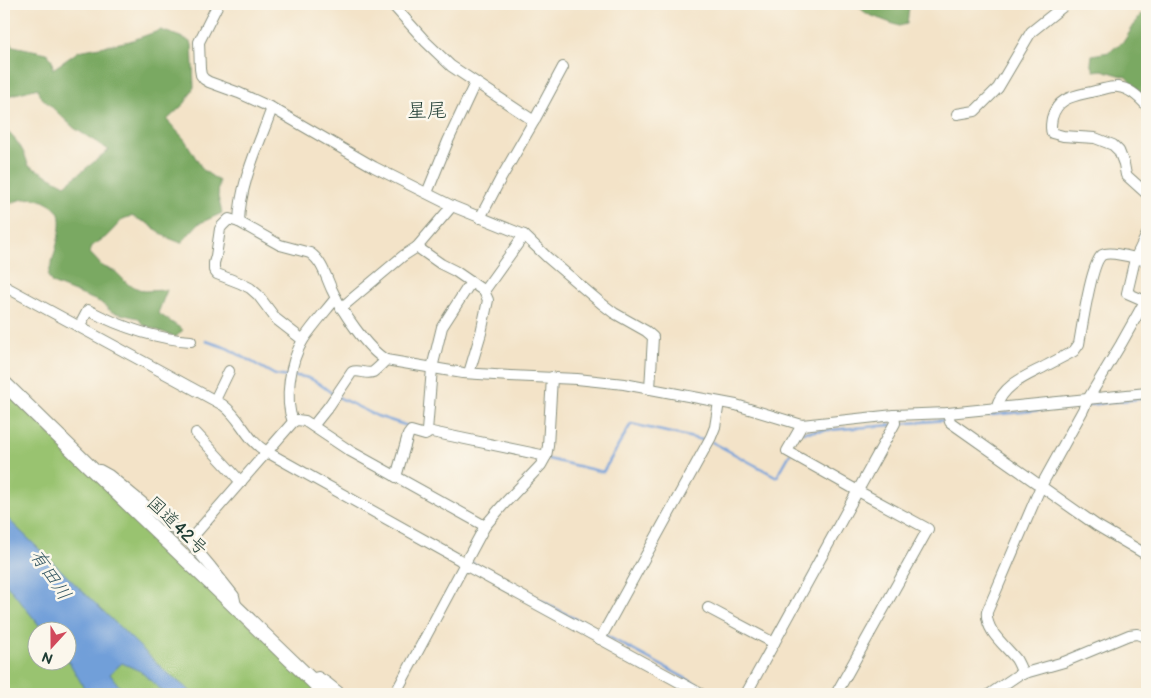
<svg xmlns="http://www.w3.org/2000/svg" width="1151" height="698" viewBox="0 0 1151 698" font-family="'Balsamiq Sans','Klee One',sans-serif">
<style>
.green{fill:#99c370;stroke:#5c8052;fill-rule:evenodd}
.forest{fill:#7aa962;stroke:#4c734b}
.water{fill:#719fd9;stroke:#486e86}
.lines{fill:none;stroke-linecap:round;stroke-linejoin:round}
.stream{stroke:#719fd9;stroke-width:2.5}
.minor-casing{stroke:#89907e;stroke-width:12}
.highway-casing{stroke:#89907e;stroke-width:16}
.minor{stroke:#fff;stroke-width:10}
.highway{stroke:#fff;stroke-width:14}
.labels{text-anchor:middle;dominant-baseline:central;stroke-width:5;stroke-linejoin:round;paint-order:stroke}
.street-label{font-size:18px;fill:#1f3d34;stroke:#fbf7ec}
.water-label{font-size:19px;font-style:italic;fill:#385a66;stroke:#fbf7ec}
.quarter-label{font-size:20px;fill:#1f3d34;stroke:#fbf7ec}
</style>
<rect width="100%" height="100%" fill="#fbf7ec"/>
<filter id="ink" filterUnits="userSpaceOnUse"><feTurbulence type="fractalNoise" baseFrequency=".02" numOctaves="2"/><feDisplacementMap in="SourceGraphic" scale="10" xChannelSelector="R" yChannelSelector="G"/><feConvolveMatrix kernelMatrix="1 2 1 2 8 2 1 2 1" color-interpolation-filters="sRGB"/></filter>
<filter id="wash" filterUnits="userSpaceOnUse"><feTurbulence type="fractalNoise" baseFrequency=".0096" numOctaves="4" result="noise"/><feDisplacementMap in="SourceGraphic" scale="20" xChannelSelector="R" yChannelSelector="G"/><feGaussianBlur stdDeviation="1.12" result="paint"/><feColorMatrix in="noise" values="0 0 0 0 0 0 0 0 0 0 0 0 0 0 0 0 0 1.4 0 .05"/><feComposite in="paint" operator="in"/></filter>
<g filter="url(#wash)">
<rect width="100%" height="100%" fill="#f3e3c8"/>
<!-- green -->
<path class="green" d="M 4,390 L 322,694 L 4,694 ZM 38,630 L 68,630 L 68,660 L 38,660 Z"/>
<!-- forest -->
<g class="forest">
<path d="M 4,4 L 6,4 L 9,38 L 13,46 L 47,53 L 52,60 L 53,69 L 79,51 L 130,41 L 161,30 L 186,39 L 192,44 L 194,87 L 185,103 L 167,120 L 185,140 L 203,170 L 219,181 L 218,197 L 222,213 L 198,224 L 181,243 L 166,237 L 147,223 L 131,216 L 123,219 L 106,237 L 92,246 L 90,253 L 102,266 L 116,272 L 129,285 L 144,291 L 167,290 L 158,313 L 183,330 L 176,337 L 143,325 L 138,318 L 112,312 L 100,302 L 52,283 L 48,276 C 52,260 64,229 59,214 C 56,207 47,203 41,200 C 27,196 16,200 4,207 L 4,129 C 16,138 25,151 28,165 L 65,185 L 109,150 L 74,128 L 39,95 L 38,88 L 4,97 Z"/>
<path d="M 857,4 L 909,4 L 909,7 L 907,24 L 899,26 L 867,14 L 860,8 Z"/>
<path d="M 1141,14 L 1147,17 L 1147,100 L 1126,77 L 1102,70 L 1094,71 L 1091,63 L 1092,55 L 1109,52 L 1124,41 Z"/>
</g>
<!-- water -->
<path class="water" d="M 4,514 L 6,517 L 165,671 L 194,694 L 166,694 L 140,671 L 122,663 L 110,674 L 125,694 L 89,694 L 87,693 L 68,660 L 68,630 L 43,630 L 4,581 Z"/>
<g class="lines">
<!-- stream -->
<g class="stream">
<path d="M 206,341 L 227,348 L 275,375 L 289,377"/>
<path d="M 294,376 C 313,376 319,384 333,394"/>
<path d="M 338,397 L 377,416 L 411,427"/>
<path d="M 1089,405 L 1147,398"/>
<path d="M 952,419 L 1081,406"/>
<path d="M 897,424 L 946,420"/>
<path d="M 803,432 L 892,425"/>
<path d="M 712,442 L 777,477 L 790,454"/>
<path d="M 548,459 L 603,472 L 631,424 L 707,441"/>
<path d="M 469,561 L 601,633"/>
<path d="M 605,635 L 715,694"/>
</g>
</g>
</g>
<g filter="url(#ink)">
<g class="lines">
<!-- minor casing -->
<g class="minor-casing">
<g id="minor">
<path d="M 218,4 L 199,42 L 200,69 L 201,75 L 204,79 L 209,82 L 239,93 L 272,108 L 374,167 L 452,206 L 524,235 L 548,258 L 601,303 L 614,313 L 646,331 L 653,337 L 650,389"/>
<path d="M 392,4 L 426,42 L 451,66 L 534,121"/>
<path d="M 1147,106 C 1140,98 1129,88 1118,87 C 1111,86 1102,90 1095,91 C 1076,96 1058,96 1052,118 C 1051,124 1050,128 1052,133 L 1063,136 L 1095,138 L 1113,145 L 1119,151 L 1124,164 L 1126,175 L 1147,194"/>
<path d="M 957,114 L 975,111 L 998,88 L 1031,32 L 1066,4"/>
<path d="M 427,193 L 448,141 L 475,83"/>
<path d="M 480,218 L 500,180 L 534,121 L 563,67"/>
<path d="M 239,222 C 240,182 259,145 272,108"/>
<path d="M 471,282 L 484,291 L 524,235"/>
<path d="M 4,286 L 223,405 C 242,419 245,439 267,452 L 460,560 L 465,565 L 701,694"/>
<path d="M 341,308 L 403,256 L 417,247"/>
<path d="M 79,327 L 88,310 C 119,326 156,339 191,341"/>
<path d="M 303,340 L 276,319 L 258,295 L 250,288 L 240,283 L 217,274 L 214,270 L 214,263 L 216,256 L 220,229 L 222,226 L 229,219 L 239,222 L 280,245 L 310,253 C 322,261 326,277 332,290 C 341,310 367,349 386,360"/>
<path d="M 469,373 L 481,333 L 488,300 L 484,291"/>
<path d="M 215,400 L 229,371"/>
<path d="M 996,408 C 1002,386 1024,377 1042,368 C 1053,362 1063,357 1074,351 L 1079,344 C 1082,328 1091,263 1102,255 C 1112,250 1136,259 1147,261"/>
<path d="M 948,413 L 950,422 L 1096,525 L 1147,555"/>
<path d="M 293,422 C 284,399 290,362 303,340 C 313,325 325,312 336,298"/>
<path d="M 802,425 L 787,451 L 858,491 L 928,529 L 836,694"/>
<path d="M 313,426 L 329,406 L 352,372 C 359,369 366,375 373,372 C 377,369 382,364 386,360 L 463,373 L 510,376 L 577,379 L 624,384 L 736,405 L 802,425 L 894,415 L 948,413 L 1147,393"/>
<path d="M 427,431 L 432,368 L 442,327 L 471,282 L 455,271 L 441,264 L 417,247 L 452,206"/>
<path d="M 196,433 L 241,482"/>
<path d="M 96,470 L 100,470 L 109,475 L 189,541 L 211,567 L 234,596 L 236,605"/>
<path d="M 396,477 L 408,435 L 411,431 L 425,435 L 427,434 L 427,431 L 546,456"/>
<path d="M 189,541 L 293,422 L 297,420 L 305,421 L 350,451 L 485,526"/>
<path d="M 708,608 L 774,643"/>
<path d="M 600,639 L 711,437 L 715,427 L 719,402"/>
<path d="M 1023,674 C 1021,669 1019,664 1016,659 C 1005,645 985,631 987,612 L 1041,486 L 1083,410 L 1088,399 L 1121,344 L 1144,303 L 1143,300 L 1127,293 L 1135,259 L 1147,234"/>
<path d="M 310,679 L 318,677 L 326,682 L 341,694"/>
<path d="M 395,694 L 485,526 L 503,505 L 541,465 L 546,456 L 548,446 L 552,377"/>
<path d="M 746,694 L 895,423 L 894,415"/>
<path d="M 990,694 L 1018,675 L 1064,662 L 1129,635 L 1137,634 L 1147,638"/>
</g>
</g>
<!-- highway casing -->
<g class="highway-casing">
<path id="highway" d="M 4,383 L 93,470 L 326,694"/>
</g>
<!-- minor -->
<use href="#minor" class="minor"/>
<!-- highway -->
<use href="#highway" class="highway"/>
</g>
</g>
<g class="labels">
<!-- street labels -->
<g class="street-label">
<text transform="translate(177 526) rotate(44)">国道42号</text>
</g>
<!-- water labels -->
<g class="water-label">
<text transform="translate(50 575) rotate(56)">有田川</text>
</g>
<!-- quarter labels -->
<g class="quarter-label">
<text x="427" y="111">星尾</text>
</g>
</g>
<!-- margin -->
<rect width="1151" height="698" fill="none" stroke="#fbf7ec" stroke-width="20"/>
<!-- north arrow -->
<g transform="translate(52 646) rotate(201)"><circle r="24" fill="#fbf7ec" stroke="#a3ada2"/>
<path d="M0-4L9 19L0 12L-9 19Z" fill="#d1495b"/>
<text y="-8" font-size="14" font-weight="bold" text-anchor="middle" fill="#1f3d34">N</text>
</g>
</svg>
